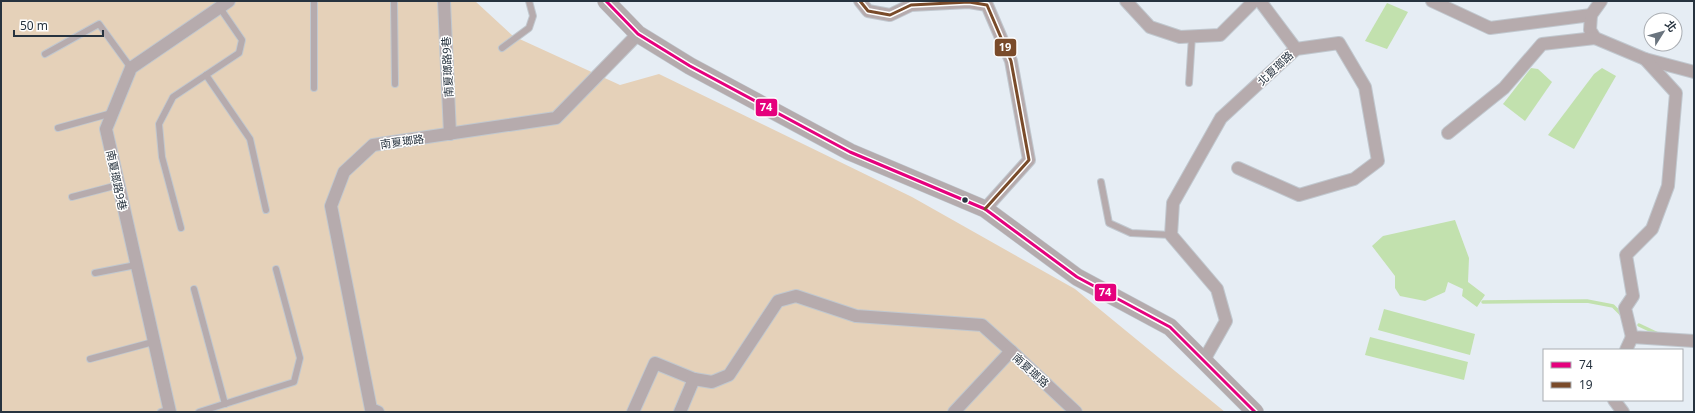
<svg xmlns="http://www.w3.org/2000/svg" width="1695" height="413" viewBox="0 0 1695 413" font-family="'Noto Sans','Noto Sans TC',sans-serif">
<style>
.green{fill:#e5d1b9}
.water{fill:#c2e1ae}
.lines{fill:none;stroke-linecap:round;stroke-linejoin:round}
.stream{stroke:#c2e1ae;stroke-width:3.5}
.lane-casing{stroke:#c1c8cf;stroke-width:8}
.street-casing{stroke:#c1c8cf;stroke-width:14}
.secondary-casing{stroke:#c1c8cf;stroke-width:18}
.lane{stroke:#b6abad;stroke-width:6}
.street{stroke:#b6abad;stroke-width:12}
.secondary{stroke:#b4abad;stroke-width:17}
.bus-1-casing{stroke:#fff;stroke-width:6}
.bus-2-casing{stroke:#fff;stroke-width:6}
.bus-1{stroke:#e5007d;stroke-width:3}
.bus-2{stroke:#7a4b2a;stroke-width:3}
.bus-dot{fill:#27333f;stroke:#fff;stroke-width:1.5}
.labels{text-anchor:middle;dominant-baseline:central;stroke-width:3;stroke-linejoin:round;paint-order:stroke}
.street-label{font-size:11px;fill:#27333f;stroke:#fff}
.line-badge{stroke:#fff;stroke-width:1.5}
.badge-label{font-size:11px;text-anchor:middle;font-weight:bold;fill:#fff}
</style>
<rect width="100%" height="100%" fill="#e6edf4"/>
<!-- green -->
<path class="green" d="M 1,1 L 475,1 L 513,36 L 620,85 L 659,74 L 912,197 L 1075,289 L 1225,412 L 1,412 Z"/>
<!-- water -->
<g class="water">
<path d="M 1387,3 L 1408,12 L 1387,49 L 1365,41 Z"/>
<path d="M 1531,68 L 1538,69 L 1552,82 L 1525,121 L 1503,104 Z"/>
<path d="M 1602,68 L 1616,76 L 1574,149 L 1548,135 L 1594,74 Z"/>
<path d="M 1455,220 L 1469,258 L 1468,282 L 1485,295 L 1477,307 L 1462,296 L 1463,289 L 1448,282 L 1445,292 L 1425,301 L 1400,296 L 1395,288 L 1395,276 L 1372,246 L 1383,236 Z"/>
<path d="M 1384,309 L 1475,334 L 1470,355 L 1378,330 Z"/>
<path d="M 1370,337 L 1468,362 L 1464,380 L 1365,355 Z"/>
</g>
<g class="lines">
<!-- stream -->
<g class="stream">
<path d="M 1483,302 L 1587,301 L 1613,306 L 1623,316"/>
<path d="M 1639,325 L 1658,334"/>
</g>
<!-- lane casing -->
<g class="lane-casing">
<g id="lane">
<path d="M 314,1 L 314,88"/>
<path d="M 394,1 L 395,84"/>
<path d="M 502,48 L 529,28 L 533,16 L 529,1"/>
<path d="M 45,54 L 99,24 L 131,68"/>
<path d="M 206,75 L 250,139 L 266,210"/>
<path d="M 1189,83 L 1192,36"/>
<path d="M 58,128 L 112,113"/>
<path d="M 1101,182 L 1109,223 L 1131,233 L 1171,235"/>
<path d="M 72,197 L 118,185"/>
<path d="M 181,228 L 162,157 L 159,124 L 173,97 L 239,53 L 242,40 L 220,8"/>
<path d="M 95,273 L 136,265"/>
<path d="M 194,289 L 225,404"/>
<path d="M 90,359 L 153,342"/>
<path d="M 161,412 L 169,410"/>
<path d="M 199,412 L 294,382 L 300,358 L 276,269"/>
</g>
</g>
<!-- street casing -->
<g class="street-casing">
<g id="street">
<path d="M 444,1 L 450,134"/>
<path d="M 860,1 L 868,11 L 890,15 L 911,5 L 969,2 L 987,5 L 1011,61 L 1029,160 L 985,209"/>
<path d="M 1126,1 L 1150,27 L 1180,37 L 1220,35 L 1254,1"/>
<path d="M 1260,1 L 1296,49"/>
<path d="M 1432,1 L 1490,28 L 1591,15 L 1590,30 L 1595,38 L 1645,59 L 1694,72"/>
<path d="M 1591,15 L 1601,1"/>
<path d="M 1645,59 L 1676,93 L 1668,186 L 1652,229 L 1626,255 L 1633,296 L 1625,308 L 1632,337 L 1694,341"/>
<path d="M 1448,133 L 1504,88 L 1542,44 L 1595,38"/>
<path d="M 1626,350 L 1632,337"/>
<path d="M 1204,360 L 1226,321 L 1217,289 L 1171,235 L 1173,203 L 1221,118 L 1296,49 L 1339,43 L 1365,87 L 1378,161 L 1354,179 L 1299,195 L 1238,168"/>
<path d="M 1614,400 L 1623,412"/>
<path d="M 170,412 L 106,129 L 131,68 L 229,1"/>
<path d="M 378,412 L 371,409 L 331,206 L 344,172 L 373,145 L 556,118 L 638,34"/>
<path d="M 633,412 L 655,363 L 694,379 L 712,382 L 729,375 L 778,301 L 796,296 L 856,316 L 982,325 L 1011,351"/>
<path d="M 680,412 L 694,379"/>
<path d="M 954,412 L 1011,351 L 1076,412"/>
</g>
</g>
<!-- secondary casing -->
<g class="secondary-casing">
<path id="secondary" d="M 606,1 L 638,34 L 690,66 L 850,152 L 985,209 L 1077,277 L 1170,327 L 1255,412"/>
</g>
<!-- lane -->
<use href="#lane" class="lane"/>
<!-- street -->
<use href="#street" class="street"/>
<!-- secondary -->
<use href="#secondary" class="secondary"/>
<!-- bus-1 casing -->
<g class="bus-1-casing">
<path id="bus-1" d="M 606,1 L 638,34 L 690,66 L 850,152 L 985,209 L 1077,277 L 1170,327 L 1255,412"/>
</g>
<!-- bus-2 casing -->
<g class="bus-2-casing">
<path id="bus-2" d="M 860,1 L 868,11 L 890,15 L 911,5 L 969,2 L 987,5 L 1011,61 L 1029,160 L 985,209"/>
</g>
<!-- bus-1 -->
<use href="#bus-1" class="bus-1"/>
<!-- bus-2 -->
<use href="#bus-2" class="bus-2"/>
</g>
<!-- markers -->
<circle class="bus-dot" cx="965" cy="200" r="3.5"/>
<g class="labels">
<!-- street labels -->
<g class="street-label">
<text transform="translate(447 67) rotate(-93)">南夏瑯路9巷</text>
<text transform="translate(1275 68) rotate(-43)">北夏瑯路</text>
<text transform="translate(402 141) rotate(-8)">南夏瑯路</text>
<text transform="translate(117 180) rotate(78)">南夏瑯路9巷</text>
<text transform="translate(1031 370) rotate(42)">南夏瑯路</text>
</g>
</g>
<g class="line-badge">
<rect x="994" y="38" width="23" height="19" rx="4" fill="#7a4b2a"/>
<rect x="755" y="98" width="23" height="19" rx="4" fill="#e5007d"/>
<rect x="1094" y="283" width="23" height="19" rx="4" fill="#e5007d"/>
</g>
<g class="badge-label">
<text x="1005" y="51">19</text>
<text x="766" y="111">74</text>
<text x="1105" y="296">74</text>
</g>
<!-- border -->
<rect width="1695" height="413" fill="none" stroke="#27333f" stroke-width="4"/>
<!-- legend -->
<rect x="1543" y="349" width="140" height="52" fill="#ffffff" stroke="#a9adb2"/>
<rect x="1551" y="362" width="20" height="6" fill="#e5007d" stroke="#a9adb2"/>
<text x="1579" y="369" font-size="12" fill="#27333f">74</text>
<rect x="1551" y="382" width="20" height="6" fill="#7a4b2a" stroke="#a9adb2"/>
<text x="1579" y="389" font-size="12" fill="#27333f">19</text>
<!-- north arrow -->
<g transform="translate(1663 32) rotate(53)"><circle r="19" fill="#ffffff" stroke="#a9adb2"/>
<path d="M0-3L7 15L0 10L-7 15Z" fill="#6a747e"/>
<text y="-6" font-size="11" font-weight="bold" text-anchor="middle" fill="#27333f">北</text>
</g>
<!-- scale -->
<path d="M14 30v6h89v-6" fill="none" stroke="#27333f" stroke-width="2"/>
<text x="20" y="30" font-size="12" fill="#27333f" stroke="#ffffff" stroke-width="3" paint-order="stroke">50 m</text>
</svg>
